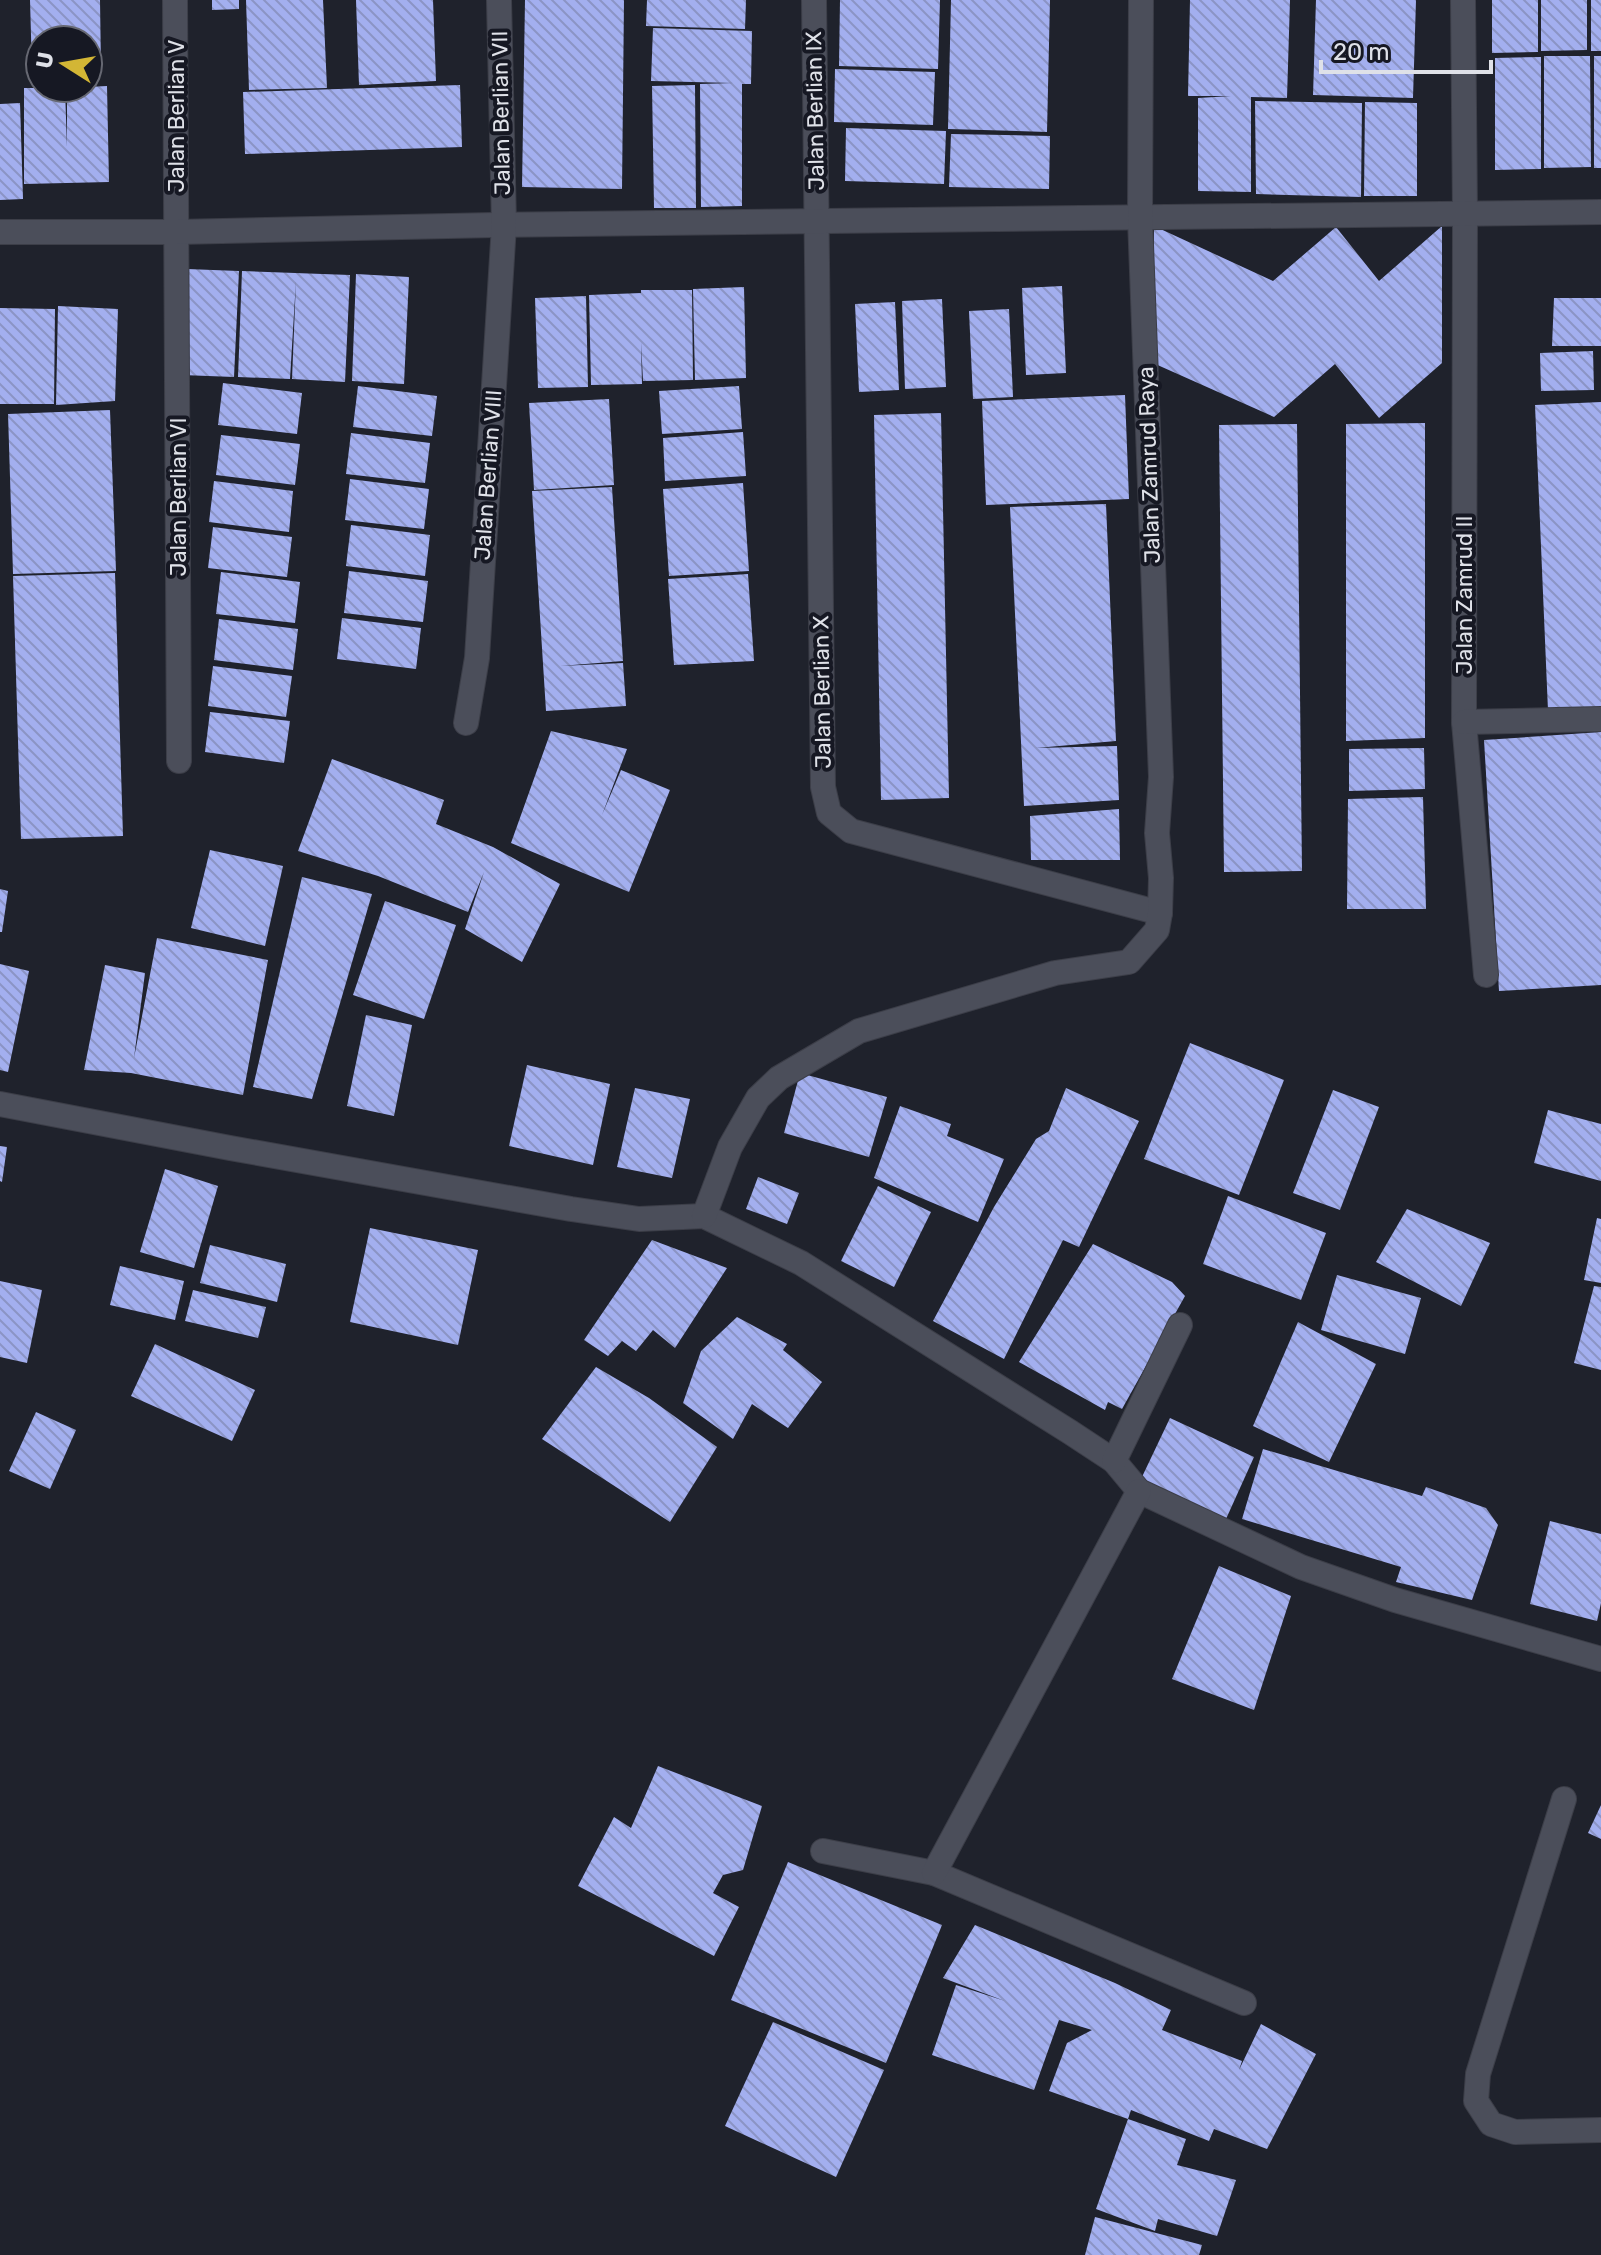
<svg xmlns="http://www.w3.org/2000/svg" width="1601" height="2255" viewBox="0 0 1601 2255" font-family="Rubik,sans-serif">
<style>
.building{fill:url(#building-back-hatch)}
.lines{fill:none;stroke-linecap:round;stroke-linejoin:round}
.minor-casing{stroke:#3c3e48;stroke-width:26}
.minor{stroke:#4b4e5a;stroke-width:24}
.labels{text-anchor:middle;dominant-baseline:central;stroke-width:8;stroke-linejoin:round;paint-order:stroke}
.street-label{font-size:22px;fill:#dfe1e8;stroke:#161823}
</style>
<defs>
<pattern id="building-back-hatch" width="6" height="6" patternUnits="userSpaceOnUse" patternTransform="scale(2)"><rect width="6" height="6" fill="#a3afef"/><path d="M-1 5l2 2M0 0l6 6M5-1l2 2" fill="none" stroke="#8b94c5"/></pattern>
</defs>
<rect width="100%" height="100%" fill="#1f222c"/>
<!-- building -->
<g class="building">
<path d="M 30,0 L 100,0 L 101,70 L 88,70 L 88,40 L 40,40 L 40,71 L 32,71 Z"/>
<path d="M 212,0 L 239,0 L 239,9 L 212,10 Z"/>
<path d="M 246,0 L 323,0 L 327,88 L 249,90 Z"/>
<path d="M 356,0 L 433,0 L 436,81 L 359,85 Z"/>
<path d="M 525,0 L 624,0 L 622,189 L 522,187 Z"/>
<path d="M 647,0 L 746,0 L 745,29 L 646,26 Z"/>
<path d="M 840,0 L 940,0 L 938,69 L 839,66 Z"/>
<path d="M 951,0 L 1050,0 L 1047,132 L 948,129 Z"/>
<path d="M 1190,0 L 1290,0 L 1287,98 L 1251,97 L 1251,192 L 1198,191 L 1198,98 L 1231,96 L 1188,96 Z"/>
<path d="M 1316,0 L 1416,0 L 1413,98 L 1313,95 Z"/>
<path d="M 1492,0 L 1538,0 L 1538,52 L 1492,53 Z"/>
<path d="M 1541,0 L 1587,0 L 1587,50 L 1541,51 Z"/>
<rect x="1591" y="0" width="10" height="51"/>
<path d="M 653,28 L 752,31 L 751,84 L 742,84 L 742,206 L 701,207 L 700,84 L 733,83 L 651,81 Z"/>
<path d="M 1544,56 L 1590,56 L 1591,167 L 1544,168 Z"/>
<rect x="1594" y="56" width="7" height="112"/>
<path d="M 1541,57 L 1541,169 L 1495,170 L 1495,58 Z"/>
<path d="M 835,69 L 935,72 L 933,125 L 834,122 Z"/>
<path d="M 460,85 L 462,147 L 245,154 L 243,92 Z"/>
<path d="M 695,85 L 696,208 L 654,208 L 652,86 Z"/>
<path d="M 107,86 L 109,182 L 24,184 L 24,88 L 65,88 L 67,147 L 67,88 Z"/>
<path d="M 1255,101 L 1362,103 L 1361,197 L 1256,194 Z"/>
<path d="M 1365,102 L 1417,103 L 1417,196 L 1364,196 Z"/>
<path d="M 20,103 L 23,199 L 0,200 L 0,104 Z"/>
<path d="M 846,128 L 946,131 L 944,184 L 845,181 Z"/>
<path d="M 951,134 L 1050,136 L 1049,189 L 949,187 Z"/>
<path d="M 1154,226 L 1273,281 L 1336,227 L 1379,281 L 1442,226 L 1442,363 L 1379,418 L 1335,364 L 1274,417 L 1153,363 Z"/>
<path d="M 187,269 L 239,271 L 234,377 L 182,375 Z"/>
<path d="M 242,271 L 350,275 L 345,382 L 292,379 L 296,281 L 290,379 L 238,377 Z"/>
<path d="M 356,274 L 409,277 L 404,384 L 352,381 Z"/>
<path d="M 1062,286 L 1066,373 L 1026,375 L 1022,288 Z"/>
<path d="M 744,287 L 746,378 L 695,380 L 693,289 Z"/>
<path d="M 641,290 L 692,290 L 693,380 L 643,381 L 641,342 L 642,384 L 591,385 L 589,295 L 641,293 Z"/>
<path d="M 586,296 L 588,387 L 538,388 L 535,298 Z"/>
<path d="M 1554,298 L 1601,298 L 1601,346 L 1552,346 Z"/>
<path d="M 942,299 L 946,387 L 905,389 L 902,301 Z"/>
<path d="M 895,302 L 899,390 L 859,392 L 855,304 Z"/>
<path d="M 58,306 L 118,309 L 115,401 L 56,405 Z"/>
<path d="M 0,308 L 55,309 L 54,404 L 0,404 Z"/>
<path d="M 1009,309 L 1013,397 L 973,399 L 969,311 Z"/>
<path d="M 1593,351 L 1594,390 L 1541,391 L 1540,353 Z"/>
<path d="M 223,383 L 302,393 L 297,434 L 218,425 Z"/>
<path d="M 358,386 L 437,396 L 432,436 L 353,427 Z"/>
<path d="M 739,386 L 742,429 L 662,434 L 659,391 Z"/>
<path d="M 1125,395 L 1129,499 L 986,505 L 982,401 Z"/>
<path d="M 609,399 L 614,485 L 534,490 L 529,403 Z"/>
<path d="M 1601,402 L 1601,709 L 1548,711 L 1535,405 Z"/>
<path d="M 110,410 L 116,571 L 13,574 L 8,414 Z"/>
<path d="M 941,413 L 949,798 L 881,800 L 874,415 Z"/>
<path d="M 1425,423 L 1425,738 L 1346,741 L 1346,424 Z"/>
<path d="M 1297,424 L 1302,871 L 1224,872 L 1219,425 Z"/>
<path d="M 743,432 L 746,476 L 665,481 L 663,438 Z"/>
<path d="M 351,433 L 430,443 L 425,483 L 346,474 Z"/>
<path d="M 221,435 L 300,444 L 295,485 L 216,475 Z"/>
<path d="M 350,479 L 429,489 L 424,529 L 345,520 Z"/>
<path d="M 214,481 L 293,491 L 289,532 L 209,522 Z"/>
<path d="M 743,483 L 749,571 L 669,576 L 663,489 Z"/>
<path d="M 612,487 L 623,661 L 560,666 L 623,663 L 626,706 L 546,711 L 532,491 Z"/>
<path d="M 1106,504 L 1116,741 L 1036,748 L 1117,746 L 1119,800 L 1024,806 L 1010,507 Z"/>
<path d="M 351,525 L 430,535 L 425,576 L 346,566 Z"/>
<path d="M 213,527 L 292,537 L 287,577 L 208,568 Z"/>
<path d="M 349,571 L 428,581 L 423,622 L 344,613 Z"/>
<path d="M 221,572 L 300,582 L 295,623 L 216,614 Z"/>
<path d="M 115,573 L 123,836 L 21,839 L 13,576 Z"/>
<path d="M 748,574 L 754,661 L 674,665 L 668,579 Z"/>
<path d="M 342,618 L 421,628 L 416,669 L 337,659 Z"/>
<path d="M 219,619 L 298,629 L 293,670 L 214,660 Z"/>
<path d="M 213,666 L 292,676 L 286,717 L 208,706 Z"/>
<path d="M 210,712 L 290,721 L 284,763 L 205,752 Z"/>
<path d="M 551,731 L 627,749 L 602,815 L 621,770 L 670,790 L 629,892 L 511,843 Z"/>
<path d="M 1601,732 L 1601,985 L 1499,991 L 1484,740 Z"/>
<path d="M 1424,748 L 1425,789 L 1349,791 L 1349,749 Z"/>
<path d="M 332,759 L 444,800 L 436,824 L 493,847 L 560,884 L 522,962 L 465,929 L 484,872 L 468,912 L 378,876 L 298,851 Z"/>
<path d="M 1423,797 L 1426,909 L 1347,909 L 1348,799 Z"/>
<path d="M 1119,809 L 1120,860 L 1031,860 L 1030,816 Z"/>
<path d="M 210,850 L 283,866 L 265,946 L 191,928 Z"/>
<path d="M 302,877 L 372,894 L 312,1099 L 253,1087 Z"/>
<path d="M 0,889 L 8,891 L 2,932 L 0,932 Z"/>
<path d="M 385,901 L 456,925 L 424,1019 L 353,995 Z"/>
<path d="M 157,938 L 268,960 L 243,1095 L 131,1073 L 84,1070 L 105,965 L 145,973 L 134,1058 Z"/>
<path d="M 0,964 L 29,971 L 8,1072 L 0,1070 Z"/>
<path d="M 366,1015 L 412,1025 L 394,1116 L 347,1106 Z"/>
<path d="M 1190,1043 L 1284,1080 L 1239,1195 L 1144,1159 Z"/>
<path d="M 527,1065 L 610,1084 L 593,1165 L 509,1146 Z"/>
<path d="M 800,1073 L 887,1097 L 869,1157 L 784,1133 Z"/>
<path d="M 635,1088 L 690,1099 L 672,1178 L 617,1167 Z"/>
<path d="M 1066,1088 L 1139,1121 L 1079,1247 L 1063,1240 L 1004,1359 L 933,1321 L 994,1207 L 1036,1139 L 1049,1131 Z"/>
<path d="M 1333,1090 L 1379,1107 L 1340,1210 L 1293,1193 Z"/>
<path d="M 900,1106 L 951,1124 L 947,1136 L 1004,1159 L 978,1222 L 874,1178 Z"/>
<path d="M 1548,1110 L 1601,1124 L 1601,1181 L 1534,1163 Z"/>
<path d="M 0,1146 L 7,1147 L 2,1182 L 0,1181 Z"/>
<path d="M 165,1169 L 218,1186 L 194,1268 L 140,1252 Z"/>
<path d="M 758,1177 L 799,1193 L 787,1224 L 746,1209 Z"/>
<path d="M 878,1186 L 931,1212 L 894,1287 L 841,1261 Z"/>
<path d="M 1228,1196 L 1326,1233 L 1301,1300 L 1203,1264 Z"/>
<path d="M 1407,1209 L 1490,1243 L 1461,1306 L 1376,1262 Z"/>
<path d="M 1597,1218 L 1601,1219 L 1601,1283 L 1584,1280 Z"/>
<path d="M 370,1228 L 478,1250 L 458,1345 L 350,1322 Z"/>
<path d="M 652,1240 L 727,1268 L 675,1348 L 653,1330 L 636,1351 L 622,1341 L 608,1356 L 584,1340 Z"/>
<path d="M 1093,1244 L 1172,1282 L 1185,1296 L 1122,1409 L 1108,1402 L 1105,1410 L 1019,1362 Z"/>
<path d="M 210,1245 L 286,1264 L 277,1302 L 200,1283 Z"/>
<path d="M 120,1266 L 184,1281 L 175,1320 L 110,1305 Z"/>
<path d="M 1337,1275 L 1421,1298 L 1405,1354 L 1321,1330 Z"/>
<path d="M 0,1281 L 42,1290 L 27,1363 L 0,1357 Z"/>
<path d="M 1594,1286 L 1601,1287 L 1601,1370 L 1574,1363 Z"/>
<path d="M 193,1290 L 266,1307 L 258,1338 L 185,1321 Z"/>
<path d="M 737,1317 L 787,1344 L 783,1350 L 822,1382 L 788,1428 L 752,1404 L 733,1439 L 683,1403 L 701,1351 Z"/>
<path d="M 1298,1322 L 1376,1364 L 1329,1462 L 1253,1426 Z"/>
<path d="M 155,1344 L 255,1390 L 232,1441 L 131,1396 Z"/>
<path d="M 596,1367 L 649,1398 L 717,1447 L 670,1522 L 542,1439 Z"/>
<path d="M 36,1412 L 76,1430 L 50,1489 L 9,1471 Z"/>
<path d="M 1170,1418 L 1254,1457 L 1226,1519 L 1141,1479 Z"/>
<path d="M 1263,1449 L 1422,1496 L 1426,1487 L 1486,1508 L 1498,1525 L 1472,1600 L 1396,1582 L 1401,1567 L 1242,1519 Z"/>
<path d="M 1550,1521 L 1601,1534 L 1601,1603 L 1597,1621 L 1530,1604 Z"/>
<path d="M 1219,1566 L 1291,1596 L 1254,1710 L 1172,1679 Z"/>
<path d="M 658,1766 L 762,1806 L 743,1870 L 723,1875 L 713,1893 L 739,1907 L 714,1956 L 578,1886 L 614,1817 L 631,1828 Z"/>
<path d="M 1601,1805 L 1601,1839 L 1588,1833 Z"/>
<path d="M 788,1862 L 942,1925 L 886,2063 L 731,2000 Z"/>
<path d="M 975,1925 L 1115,1983 L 1171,2010 L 1162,2030 L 1242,2061 L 1239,2070 L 1261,2024 L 1316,2054 L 1267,2149 L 1214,2129 L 1209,2141 L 1131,2110 L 1128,2119 L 1049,2091 L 1067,2043 L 1092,2030 L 1059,2020 L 1034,2090 L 932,2055 L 956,1985 L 1005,2001 L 943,1978 Z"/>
<path d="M 773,2022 L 884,2070 L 836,2177 L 725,2126 Z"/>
<path d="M 1128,2119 L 1186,2139 L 1177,2165 L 1236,2180 L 1217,2236 L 1158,2219 L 1155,2231 L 1096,2209 Z"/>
<path d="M 1095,2217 L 1202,2245 L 1199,2255 L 1085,2255 Z"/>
</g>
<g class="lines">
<!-- minor casing -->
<g class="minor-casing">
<g id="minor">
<path d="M 175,0 L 179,761"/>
<path d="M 814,0 L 823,787 L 829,813 L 851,831 L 1160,913"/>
<path d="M 1463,0 L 1465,214 L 1464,722 L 1486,975"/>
<path d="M 0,232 L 177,232 L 494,225 L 1601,212"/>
<path d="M 1464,722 L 1601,719"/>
<path d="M 466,723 L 477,658 L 504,225 L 499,0"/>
<path d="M 0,1104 L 230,1148 L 571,1209 L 639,1219 L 704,1216 L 801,1263 L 1070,1432 L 1114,1461 L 1139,1491 L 1301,1567 L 1395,1600 L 1601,1659"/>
<path d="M 704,1216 L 730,1147 L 758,1098 L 779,1078 L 859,1031 L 1055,973 L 1129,962 L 1157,930 L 1160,913 L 1161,878 L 1157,833 L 1161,777 L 1140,218 L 1141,0"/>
<path d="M 1114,1461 L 1180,1325"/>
<path d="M 1564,1799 L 1478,2074 L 1476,2101 L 1491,2124 L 1515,2132 L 1601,2130"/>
<path d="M 823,1851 L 934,1873 L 1244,2003"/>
<path d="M 934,1873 L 1139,1491"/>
</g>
</g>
<!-- minor -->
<use href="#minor" class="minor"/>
</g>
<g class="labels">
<!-- street labels -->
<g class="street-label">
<text transform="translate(815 111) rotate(-91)">Jalan Berlian IX</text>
<text transform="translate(501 113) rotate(-91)">Jalan Berlian VII</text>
<text transform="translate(176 116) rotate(-90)">Jalan Berlian V</text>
<text transform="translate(1149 465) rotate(-92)">Jalan Zamrud Raya</text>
<text transform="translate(488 475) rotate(-86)">Jalan Berlian VIII</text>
<text transform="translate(178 497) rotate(-90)">Jalan Berlian VI</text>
<text transform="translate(1464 595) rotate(-90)">Jalan Zamrud II</text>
<text transform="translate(822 692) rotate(-91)">Jalan Berlian X</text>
</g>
</g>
<!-- north arrow -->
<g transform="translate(64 64) rotate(281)"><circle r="38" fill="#161823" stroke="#666872" stroke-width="2"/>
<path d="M0-6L14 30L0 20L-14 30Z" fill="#d3b635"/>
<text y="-12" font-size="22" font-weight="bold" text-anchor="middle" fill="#dfe1e8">U</text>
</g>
<!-- scale -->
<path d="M1321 60v12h170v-12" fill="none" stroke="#dfe1e8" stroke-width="4"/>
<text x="1333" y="60" font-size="24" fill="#dfe1e8" stroke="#161823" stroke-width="6" paint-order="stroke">20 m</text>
</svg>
